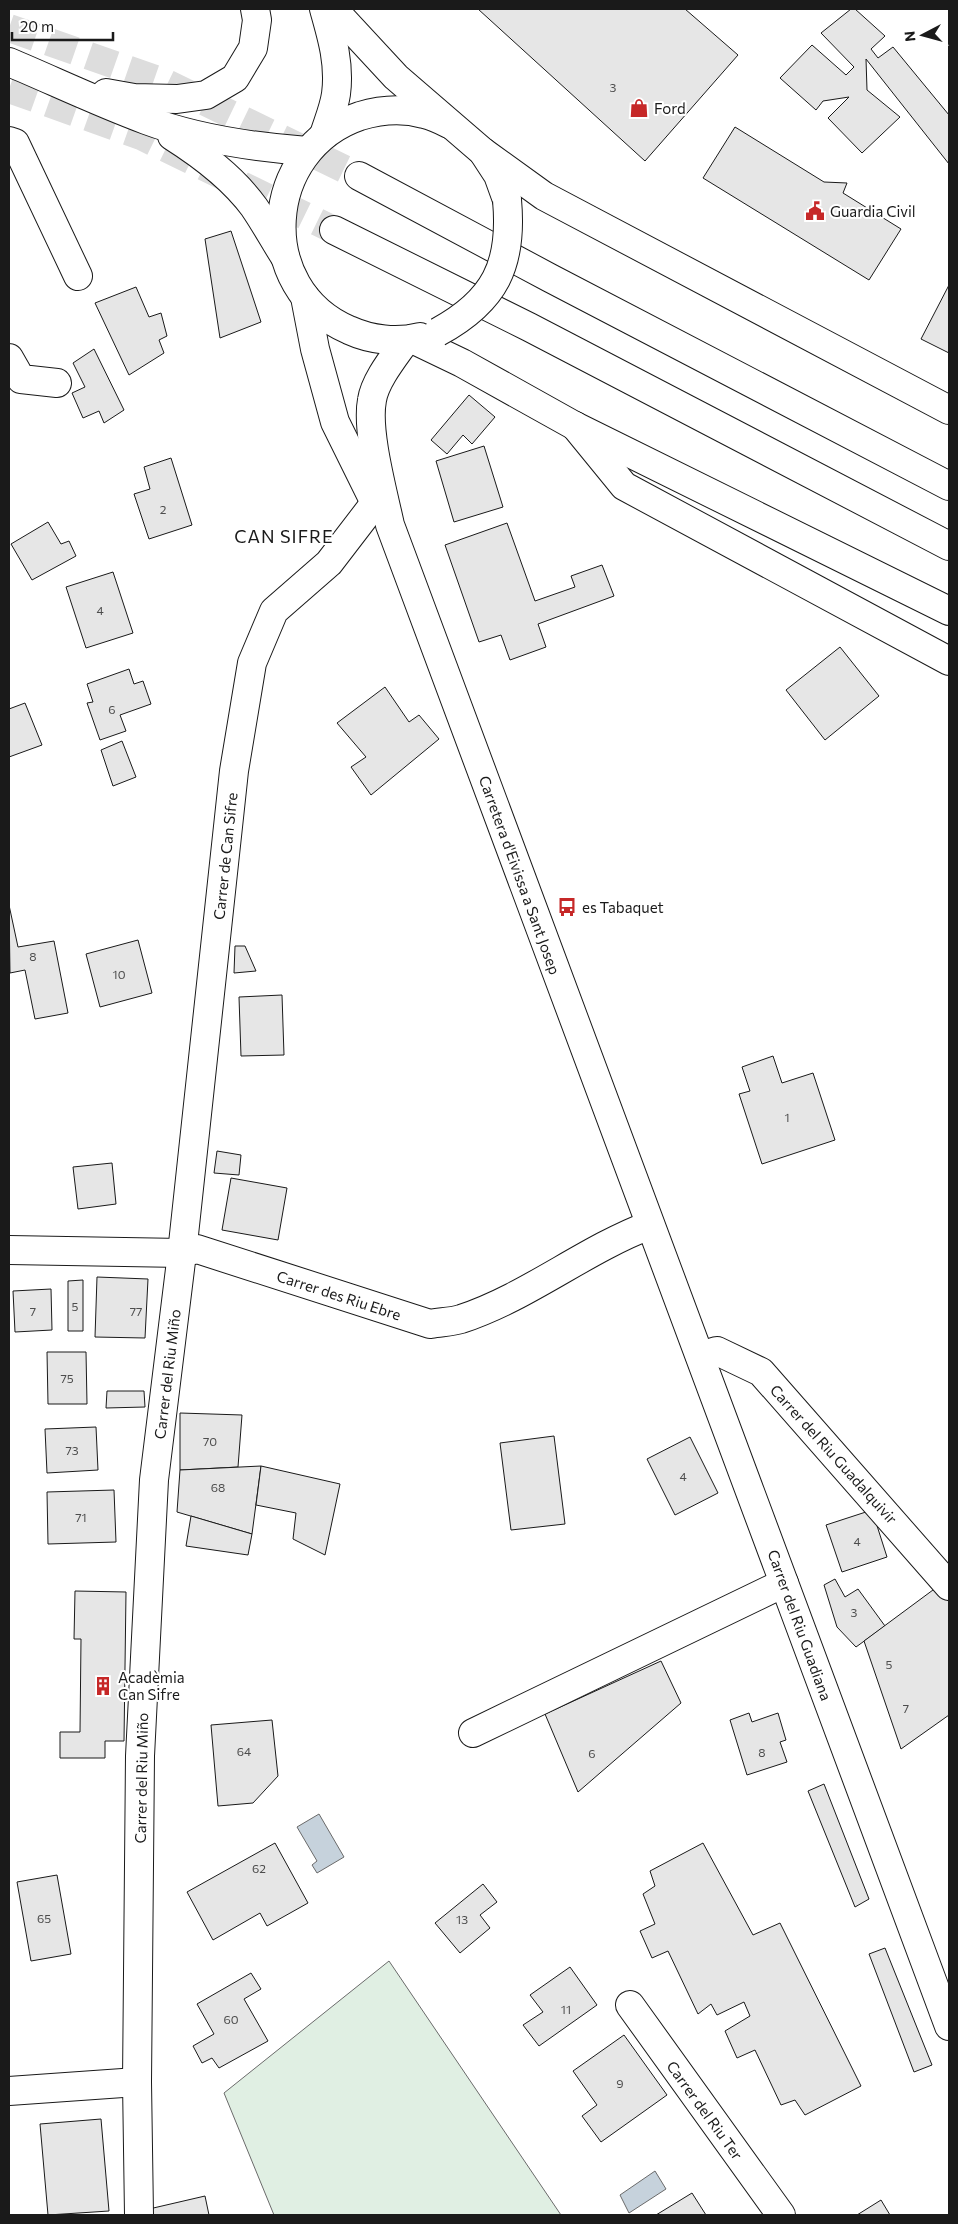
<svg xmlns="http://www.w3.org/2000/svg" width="958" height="2224" viewBox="0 0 958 2224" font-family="Commissioner,sans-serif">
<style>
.green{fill:#e0efe3;stroke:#6a6a6a}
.water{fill:#c6d2dc;stroke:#6a6a6a}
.building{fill:#e6e6e6;stroke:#1a1a1a}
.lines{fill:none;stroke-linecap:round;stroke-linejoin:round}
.highway-tunnel{stroke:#ddd;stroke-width:28;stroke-dasharray:28 14;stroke-linecap:butt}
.minor-casing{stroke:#1a1a1a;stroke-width:30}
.major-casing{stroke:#1a1a1a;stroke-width:30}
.highway-casing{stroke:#1a1a1a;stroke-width:30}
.minor{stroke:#fff;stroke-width:28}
.major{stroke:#fff;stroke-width:28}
.highway{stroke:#fff;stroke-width:28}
.major-bridge-casing{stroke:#1a1a1a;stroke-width:30;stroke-linecap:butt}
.major-bridge{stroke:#fff;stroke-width:28}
.labels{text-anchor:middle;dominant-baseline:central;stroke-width:4;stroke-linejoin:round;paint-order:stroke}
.number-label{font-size:12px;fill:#4d4d4d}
.poi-label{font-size:15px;fill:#1a1a1a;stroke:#fff;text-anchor:start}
.street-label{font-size:15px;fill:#1a1a1a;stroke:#fff}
.quarter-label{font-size:18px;letter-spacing:1px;fill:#1a1a1a;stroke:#fff}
</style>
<rect width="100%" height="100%" fill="#fff"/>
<!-- green -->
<path class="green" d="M 389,1961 L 561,2215 L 274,2215 L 224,2093 Z"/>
<!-- water -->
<g class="water">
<path d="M 319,1814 L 344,1857 L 317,1873 L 312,1865 L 317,1861 L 297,1827 Z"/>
<path d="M 655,2171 L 666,2189 L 629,2213 L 620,2195 Z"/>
</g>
<!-- building -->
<g class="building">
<path d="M 478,9 L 685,9 L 738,55 L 645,161 Z"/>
<path d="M 851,9 L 855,9 L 885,36 L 871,49 L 878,58 L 893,47 L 949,115 L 949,164 L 866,59 L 867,90 L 900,117 L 862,153 L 828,118 L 849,97 L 823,101 L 816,110 L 780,78 L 812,45 L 846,75 L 854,67 L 821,33 Z"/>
<path d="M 735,127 L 824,182 L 847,183 L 843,193 L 901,229 L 869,280 L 703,178 Z"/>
<path d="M 231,231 L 261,322 L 220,338 L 205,239 Z"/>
<path d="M 949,285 L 949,353 L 921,339 Z"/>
<path d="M 136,287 L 149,317 L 161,313 L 167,336 L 159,340 L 164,353 L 129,375 L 95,303 Z"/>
<path d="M 94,349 L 124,410 L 104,423 L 99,411 L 83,418 L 72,393 L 85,387 L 73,363 Z"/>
<path d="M 469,395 L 495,417 L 472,444 L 463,435 L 447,454 L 431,440 Z"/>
<path d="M 484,446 L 503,507 L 454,522 L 436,461 Z"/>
<path d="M 171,458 L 192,525 L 149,539 L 134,494 L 150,489 L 144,467 Z"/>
<path d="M 48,522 L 61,544 L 69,541 L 76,556 L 32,580 L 11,544 Z"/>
<path d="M 507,523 L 535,601 L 575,587 L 571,576 L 602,565 L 614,596 L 538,624 L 546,647 L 510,660 L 501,635 L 479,642 L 445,545 Z"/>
<path d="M 113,572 L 133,633 L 86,648 L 66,587 Z"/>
<path d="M 840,647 L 879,696 L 825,740 L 786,690 Z"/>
<path d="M 129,669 L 134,684 L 143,681 L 151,704 L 120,715 L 126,731 L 100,740 L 87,703 L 93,702 L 87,684 Z"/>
<path d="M 385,687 L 409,722 L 419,715 L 439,739 L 371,795 L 351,767 L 366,757 L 337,723 Z"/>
<path d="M 25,703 L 42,745 L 9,757 L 9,709 Z"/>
<path d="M 122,741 L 136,777 L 113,786 L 101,750 Z"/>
<path d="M 9,905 L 18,947 L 54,941 L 68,1013 L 35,1019 L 25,970 L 10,973 Z"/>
<path d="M 138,940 L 152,993 L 100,1007 L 86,954 Z"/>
<path d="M 235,946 L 245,946 L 256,971 L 234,973 Z"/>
<path d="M 282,995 L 284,1055 L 241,1056 L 239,997 Z"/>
<path d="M 773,1056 L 782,1083 L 813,1073 L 835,1140 L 762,1164 L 739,1094 L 750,1091 L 742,1067 Z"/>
<path d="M 217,1151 L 241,1155 L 239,1175 L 214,1173 Z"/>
<path d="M 112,1163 L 116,1204 L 78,1209 L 73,1167 Z"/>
<path d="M 231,1178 L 287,1188 L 278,1240 L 222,1230 Z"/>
<path d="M 97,1277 L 148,1279 L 145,1338 L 95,1337 Z"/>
<path d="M 83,1280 L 83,1331 L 68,1331 L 68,1281 Z"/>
<path d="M 51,1289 L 52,1330 L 15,1332 L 13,1291 Z"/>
<path d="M 47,1352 L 86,1352 L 87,1404 L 48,1404 Z"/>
<path d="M 107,1391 L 144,1391 L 145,1407 L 106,1408 Z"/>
<path d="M 180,1413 L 242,1415 L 238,1467 L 180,1470 Z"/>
<path d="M 96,1427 L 98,1470 L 47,1473 L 45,1429 Z"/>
<path d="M 554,1436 L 565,1524 L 511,1530 L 500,1443 Z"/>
<path d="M 690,1437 L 718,1493 L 675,1515 L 647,1459 Z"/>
<path d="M 261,1466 L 252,1534 L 177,1512 L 180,1470 Z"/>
<path d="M 261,1466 L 340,1484 L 325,1555 L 293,1539 L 296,1513 L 256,1505 Z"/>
<path d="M 114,1490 L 116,1542 L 48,1544 L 47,1492 Z"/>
<path d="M 872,1510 L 887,1557 L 842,1572 L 826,1525 Z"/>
<path d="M 191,1516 L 252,1534 L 248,1555 L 186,1546 Z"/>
<path d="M 835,1579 L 845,1597 L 858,1589 L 885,1626 L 856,1647 L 837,1627 L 824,1585 Z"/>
<path d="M 937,1587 L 949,1602 L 949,1715 L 901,1749 L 864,1641 Z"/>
<path d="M 75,1591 L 126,1592 L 124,1741 L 105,1741 L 105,1758 L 60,1758 L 60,1732 L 80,1732 L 81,1639 L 74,1639 Z"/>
<path d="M 661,1661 L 681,1703 L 578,1792 L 545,1714 Z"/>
<path d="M 749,1713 L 752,1722 L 778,1713 L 786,1740 L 780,1742 L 787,1762 L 747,1775 L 730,1720 Z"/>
<path d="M 272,1720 L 278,1776 L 253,1803 L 218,1806 L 211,1725 Z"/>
<path d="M 824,1784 L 869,1899 L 855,1907 L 808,1791 Z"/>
<path d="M 275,1843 L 308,1903 L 267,1926 L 260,1913 L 213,1940 L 187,1892 Z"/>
<path d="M 703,1843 L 753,1935 L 780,1923 L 861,2086 L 805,2115 L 795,2100 L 781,2105 L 755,2050 L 737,2058 L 725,2031 L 750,2016 L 744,2002 L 717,2015 L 711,2004 L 698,2014 L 668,1951 L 652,1958 L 640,1931 L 655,1924 L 643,1894 L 655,1886 L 650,1871 Z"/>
<path d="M 57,1875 L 71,1954 L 31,1961 L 17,1882 Z"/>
<path d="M 483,1884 L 497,1902 L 480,1915 L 490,1928 L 460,1953 L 435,1923 Z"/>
<path d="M 885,1948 L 932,2065 L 914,2072 L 869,1954 Z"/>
<path d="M 570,1967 L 597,2005 L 539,2046 L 523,2025 L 543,2012 L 530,1995 Z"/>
<path d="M 251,1973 L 261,1989 L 244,1999 L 268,2041 L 219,2068 L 212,2058 L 202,2063 L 193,2046 L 214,2034 L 197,2004 Z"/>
<path d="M 624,2035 L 667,2095 L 601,2142 L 582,2116 L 597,2105 L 573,2071 Z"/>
<path d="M 101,2119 L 109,2211 L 48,2215 L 40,2124 Z"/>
<path d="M 692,2193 L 706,2215 L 656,2215 Z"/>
<path d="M 205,2196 L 209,2215 L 151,2215 L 149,2209 Z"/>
<path d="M 881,2200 L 890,2215 L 857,2215 Z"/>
</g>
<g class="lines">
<!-- highway-tunnel -->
<g class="highway-tunnel">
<path d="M 9,28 L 164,82 L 359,176"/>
<path d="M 9,89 L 141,136 L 334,230"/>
</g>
<!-- minor casing -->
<g class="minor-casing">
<g id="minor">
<path d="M 9,62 C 54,81 100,103 146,120 C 197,139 253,147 307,151"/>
<path d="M 106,93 L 134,98 L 177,99 L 206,95 L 235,78 L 253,48 L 257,20 L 255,9"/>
<path d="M 172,136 C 202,155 232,177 254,207 C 265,223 274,240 285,257"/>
<path d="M 9,141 L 15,143 L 78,276"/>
<path d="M 9,358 L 21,379 L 57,383"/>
<path d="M 575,426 L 624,486 L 949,661"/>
<path d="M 9,1250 L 182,1253 L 197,1249 L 430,1324 C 440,1322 451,1322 461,1319 C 528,1297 584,1250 650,1225"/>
<path d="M 700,1356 L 717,1351 L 761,1372 L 949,1586"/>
<path d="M 473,1733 L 784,1583"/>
<path d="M 630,2005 L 781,2215"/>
<path d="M 9,2091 L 137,2082"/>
<path d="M 139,2215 L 137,2082 L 140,1756 L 154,1480 L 182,1253 L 234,771 L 252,663 L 274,611 L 329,563 L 375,503"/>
</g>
</g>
<!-- major casing -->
<g class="major-casing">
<g id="major">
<path d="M 333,9 L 396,77 L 483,152 L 498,175 L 507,200"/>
<path d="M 324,135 C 328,122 334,108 336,94 C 340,64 332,37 324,9"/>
<path d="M 305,297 L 315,349 L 335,422 L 377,507"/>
<path d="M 420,337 C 397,343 371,340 349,330 C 253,289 262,149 360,116 C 380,110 403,108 424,114 C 432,116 441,120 449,124"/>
<path d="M 406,340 C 395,356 375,380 372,400 C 366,431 383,492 390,525 L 949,2026"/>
</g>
</g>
<!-- highway casing -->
<g class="highway-casing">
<g id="highway">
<path d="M 483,152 L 544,196 L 949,410"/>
<path d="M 359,176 L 550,278 L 949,486"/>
<path d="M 334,230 L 529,327 L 949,546"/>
<path d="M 412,339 L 462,363 L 575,426 L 949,611"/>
</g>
</g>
<!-- minor -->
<use href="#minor" class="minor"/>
<!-- major -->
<use href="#major" class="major"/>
<!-- highway -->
<use href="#highway" class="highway"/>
<!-- major-bridge casing -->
<g class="major-bridge-casing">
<path id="major-bridge" d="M 438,332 C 495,301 513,265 507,200"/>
</g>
<!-- major-bridge -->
<use href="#major-bridge" class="major-bridge"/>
</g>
<!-- icons -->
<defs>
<g id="shop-bare" transform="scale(1.5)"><path d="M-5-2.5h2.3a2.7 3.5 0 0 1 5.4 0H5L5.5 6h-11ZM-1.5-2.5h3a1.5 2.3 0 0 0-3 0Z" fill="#c62828" stroke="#fff" stroke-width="2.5" paint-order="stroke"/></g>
<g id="civic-bare" transform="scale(1.5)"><path d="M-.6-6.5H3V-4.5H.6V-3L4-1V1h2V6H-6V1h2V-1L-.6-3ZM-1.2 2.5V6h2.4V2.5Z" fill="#c62828" stroke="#fff" stroke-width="2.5" paint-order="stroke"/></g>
<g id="bus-bare" transform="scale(1.5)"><path d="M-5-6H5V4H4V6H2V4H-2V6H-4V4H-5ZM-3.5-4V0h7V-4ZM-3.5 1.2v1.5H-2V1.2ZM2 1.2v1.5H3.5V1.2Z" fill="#c62828" stroke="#fff" stroke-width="2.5" paint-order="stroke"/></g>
<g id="building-bare" transform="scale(1.5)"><path d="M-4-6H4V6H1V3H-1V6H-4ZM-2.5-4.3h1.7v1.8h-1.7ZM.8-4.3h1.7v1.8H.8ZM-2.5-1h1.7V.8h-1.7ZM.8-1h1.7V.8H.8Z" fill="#c62828" stroke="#fff" stroke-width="2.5" paint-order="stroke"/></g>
</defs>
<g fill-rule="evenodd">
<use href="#shop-bare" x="639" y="108"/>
<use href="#civic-bare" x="815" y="211"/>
<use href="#bus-bare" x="567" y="907"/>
<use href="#building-bare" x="103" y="1686"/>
</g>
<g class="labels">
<!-- number labels -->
<g class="number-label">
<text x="613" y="87">3</text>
<text x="163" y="509">2</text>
<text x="100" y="610">4</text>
<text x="112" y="709">6</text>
<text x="33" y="956">8</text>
<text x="119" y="974">10</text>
<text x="787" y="1117">1</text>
<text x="75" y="1306">5</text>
<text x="33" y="1311">7</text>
<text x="136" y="1311">77</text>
<text x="67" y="1378">75</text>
<text x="210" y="1441">70</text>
<text x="72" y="1450">73</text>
<text x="683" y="1476">4</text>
<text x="218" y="1487">68</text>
<text x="81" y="1517">71</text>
<text x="857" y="1541">4</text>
<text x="854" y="1612">3</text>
<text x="889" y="1664">5</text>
<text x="906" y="1708">7</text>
<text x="244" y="1751">64</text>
<text x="762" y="1752">8</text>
<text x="592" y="1753">6</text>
<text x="259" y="1868">62</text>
<text x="44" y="1918">65</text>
<text x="462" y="1919">13</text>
<text x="566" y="2009">11</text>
<text x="231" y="2019">60</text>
<text x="620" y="2083">9</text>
</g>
<!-- poi labels -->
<g class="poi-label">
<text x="654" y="108">Ford</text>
<text x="830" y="211">Guardia Civil</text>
<text x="582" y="907">es Tabaquet</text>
<text x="118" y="1677">Acadèmia<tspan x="118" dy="17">Can Sifre</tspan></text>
</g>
<!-- street labels -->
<g class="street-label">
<text transform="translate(225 856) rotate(-84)">Carrer de Can Sifre</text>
<text transform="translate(520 875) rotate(70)">Carretera d'Eivissa a Sant Josep</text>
<text transform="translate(339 1295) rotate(18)">Carrer des Riu Ebre</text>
<text transform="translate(167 1374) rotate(-83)">Carrer del Riu Miño</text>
<text transform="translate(834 1454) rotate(48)">Carrer del Riu Guadalquivir</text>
<text transform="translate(800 1625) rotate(70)">Carrer del Riu Guadiana</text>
<text transform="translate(141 1778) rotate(-89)">Carrer del Riu Miño</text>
<text transform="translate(705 2110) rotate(54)">Carrer del Riu Ter</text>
</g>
<!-- quarter labels -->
<g class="quarter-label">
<text x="284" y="536">CAN SIFRE</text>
</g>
</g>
<!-- border -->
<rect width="958" height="2224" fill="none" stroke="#1a1a1a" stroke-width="20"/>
<!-- north arrow -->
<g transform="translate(923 35) rotate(264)" stroke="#ffffff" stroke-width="4" paint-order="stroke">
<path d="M0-4L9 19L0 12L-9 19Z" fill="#1a1a1a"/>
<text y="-8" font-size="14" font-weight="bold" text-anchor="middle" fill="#1a1a1a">N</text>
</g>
<!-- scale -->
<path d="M12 32v8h101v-8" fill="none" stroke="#1a1a1a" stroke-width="2.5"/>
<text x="20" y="32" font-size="15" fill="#1a1a1a" stroke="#ffffff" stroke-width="4" paint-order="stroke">20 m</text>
</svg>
